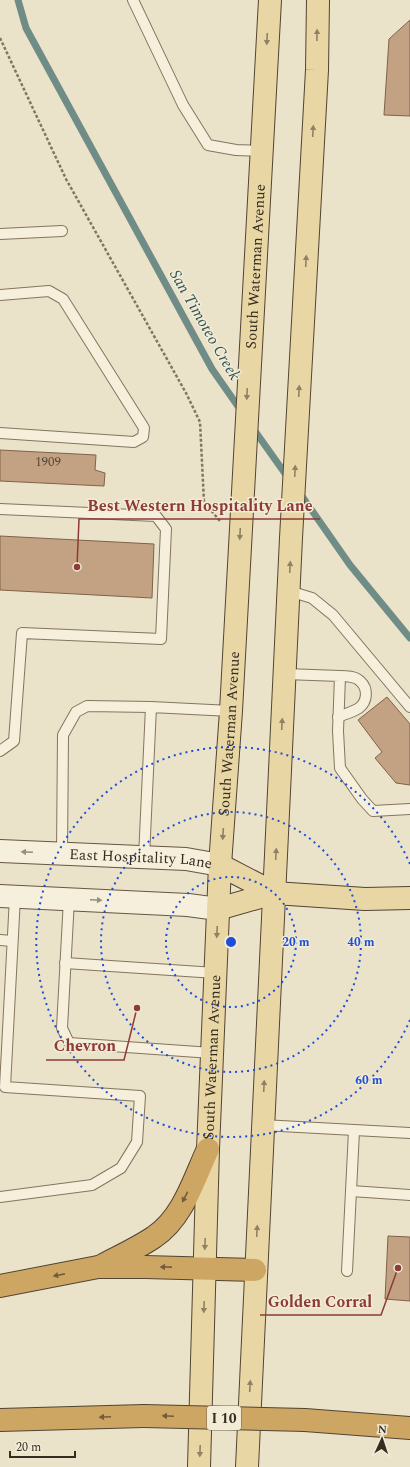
<svg xmlns="http://www.w3.org/2000/svg" width="410" height="1467" viewBox="0 0 410 1467" font-family="Spectral,serif">
<style>
.lines{fill:none;stroke-linecap:round;stroke-linejoin:round}
.stream{stroke:#708c87;stroke-width:7}
.building{fill:#c3a283;stroke:#806248}
.lane-casing{stroke:#84755f;stroke-width:12}
.secondary-casing{stroke:#665643;stroke-width:24}
.primary-casing{stroke:#524433;stroke-width:24}
.highway-casing{stroke:#524433;stroke-width:24}
.path{stroke:#84755f;stroke-width:2.5;stroke-dasharray:3 2;stroke-linecap:butt}
.lane{stroke:#f5efdb;stroke-width:10}
.secondary{stroke:#f5efdb;stroke-width:22}
.primary{stroke:#e8d7a5;stroke-width:22}
.highway{stroke:#cea664;stroke-width:22}
.highway-bridge-casing{stroke:#524433;stroke-width:24;stroke-linecap:butt}
.highway-bridge{stroke:#cea664;stroke-width:22}
.oneway{fill:#8f8263}
.oneway2{fill:#968e7e}
.oneway3{fill:#735d3c}
.ring{fill:none;stroke:#1d4ed8;stroke-width:2;stroke-dasharray:2 4}
.labels{text-anchor:middle;dominant-baseline:central;stroke-width:3;stroke-linejoin:round;paint-order:stroke}
.number-label{font-size:13px;fill:#594a3a}
.shield{fill:#f2ecd7;stroke:#6e6658;stroke-width:1}
.shield-label{font-size:14px;font-weight:bold;fill:#362d21}
.street-label{font-size:15px;fill:#362d21;stroke:#f2ecd7}
.water-label{font-size:16px;font-style:italic;fill:#325454;stroke:#f2ecd7}
.centre{fill:#1d4ed8;stroke:#f2ecd7;stroke-width:2}
.ring-label{font-size:12px;text-anchor:middle;font-weight:bold;fill:#1d4ed8;stroke:#f2ecd7;stroke-width:3;stroke-linejoin:round;paint-order:stroke}
.leader{fill:none;stroke:#8c3b36;stroke-width:1.5}
.callout-dot{fill:#8c3b36;stroke:#f2ecd7;stroke-width:1.5}
.callout-label{font-size:16px;text-anchor:middle;font-weight:bold;fill:#8c3b36;stroke:#f2ecd7;stroke-width:3;stroke-linejoin:round;paint-order:stroke}
</style>
<rect width="100%" height="100%" fill="#eae2c9"/>
<g class="lines">
<!-- stream -->
<g class="stream">
<path d="M 18,0 L 26,28 L 212,369 L 242,412"/>
<path d="M 252,427 L 289,479"/>
<path d="M 299,492 L 350,565 L 410,638"/>
</g>
</g>
<!-- building -->
<g class="building">
<path d="M 410,20 L 410,116 L 384,115 L 389,39 Z"/>
<path d="M 0,450 L 96,455 L 95,470 L 105,473 L 104,486 L 0,481 Z"/>
<path d="M 0,536 L 154,544 L 152,598 L 0,590 Z"/>
<path d="M 387,697 L 410,724 L 410,785 L 396,783 L 375,758 L 382,752 L 358,720 Z"/>
<path d="M 388,1236 L 410,1237 L 410,1301 L 385,1299 Z"/>
</g>
<g class="lines">
<!-- lane casing -->
<g class="lane-casing">
<g id="lane">
<path d="M 133,0 L 183,105 L 208,145 L 236,150 L 261,151"/>
<path d="M 0,234 L 62,231"/>
<path d="M 0,295 L 49,291 L 63,299 L 144,428 L 143,437 L 134,442 L 0,433"/>
<path d="M 0,509 L 156,516 L 166,529 L 161,639 L 22,633 L 14,741 L 0,751"/>
<path d="M 289,591 L 312,598 L 333,615 L 410,707"/>
<path d="M 285,674 L 340,676 L 338,731 L 340,768 L 362,799 L 373,811 L 410,809"/>
<path d="M 338,717 C 345,714 353,712 359,708 C 367,702 369,689 360,681 C 355,676 346,676 340,676"/>
<path d="M 62,853 L 63,735 L 76,712 L 87,706 L 151,707"/>
<path d="M 144,857 L 151,707 L 231,711"/>
<path d="M 69,899 L 62,1028 L 69,1043 L 212,1053"/>
<path d="M 0,940 L 12,941"/>
<path d="M 65,963 L 216,973"/>
<path d="M 262,1125 L 410,1133"/>
<path d="M 351,1191 L 410,1195"/>
<path d="M 0,1197 L 92,1185 L 121,1168 L 137,1142 L 140,1096 L 5,1087 L 15,897"/>
<path d="M 347,1271 L 354,1131"/>
</g>
</g>
<!-- secondary casing -->
<g class="secondary-casing">
<g id="secondary">
<path id="s1" d="M 0,851 L 186,859 L 220,865"/>
<path d="M 0,896 L 188,905 L 218,909"/>
</g>
</g>
<!-- primary casing -->
<g class="primary-casing">
<g id="primary">
<path d="M 220,865 L 274,893"/>
<path d="M 218,909 L 274,893 L 365,899 L 410,898"/>
<path id="s2" d="M 199,1467 L 208,1149 L 220,865 L 231,711 L 270,0"/>
<path d="M 247,1467 L 291,538 L 317,70 L 318,0"/>
</g>
</g>
<!-- highway casing -->
<g class="highway-casing">
<g id="highway">
<path d="M 103,1265 C 120,1256 138,1248 154,1237 C 183,1218 194,1179 208,1149"/>
<path d="M 0,1286 L 98,1267 L 145,1267 L 255,1270"/>
<path d="M 0,1420 L 144,1416"/>
<path d="M 305,1420 L 410,1428"/>
</g>
</g>
<!-- path -->
<path class="path" d="M 0,38 L 66,179 L 186,393 L 200,422 L 204,502 L 220,521"/>
<!-- lane -->
<use href="#lane" class="lane"/>
<!-- secondary -->
<use href="#secondary" class="secondary"/>
<!-- primary -->
<use href="#primary" class="primary"/>
<!-- highway -->
<use href="#highway" class="highway"/>
<!-- highway-bridge casing -->
<g class="highway-bridge-casing">
<path id="highway-bridge" d="M 144,1416 L 305,1420"/>
</g>
<!-- highway-bridge -->
<use href="#highway-bridge" class="highway-bridge"/>
</g>
<!-- one-way arrows -->
<defs><path id="oneway-solid" d="M-6-.8H1V-3.2L6.5 0L1 3.2V.8H-6Z"/></defs>
<g class="oneway">
<use href="#oneway-solid" transform="translate(317 35) rotate(-89)"/>
<use href="#oneway-solid" transform="translate(267 39) rotate(93)"/>
<use href="#oneway-solid" transform="translate(313 131) rotate(-87)"/>
<use href="#oneway-solid" transform="translate(306 261) rotate(-87)"/>
<use href="#oneway-solid" transform="translate(299 391) rotate(-87)"/>
<use href="#oneway-solid" transform="translate(247 394) rotate(93)"/>
<use href="#oneway-solid" transform="translate(295 471) rotate(-87)"/>
<use href="#oneway-solid" transform="translate(240 534) rotate(93)"/>
<use href="#oneway-solid" transform="translate(290 567) rotate(-87)"/>
<use href="#oneway-solid" transform="translate(282 724) rotate(-87)"/>
<use href="#oneway-solid" transform="translate(223 834) rotate(94)"/>
<use href="#oneway-solid" transform="translate(276 854) rotate(-87)"/>
<use href="#oneway-solid" transform="translate(217 932) rotate(92)"/>
<use href="#oneway-solid" transform="translate(264 1086) rotate(-87)"/>
<use href="#oneway-solid" transform="translate(257 1231) rotate(-87)"/>
<use href="#oneway-solid" transform="translate(205 1244) rotate(92)"/>
<use href="#oneway-solid" transform="translate(204 1307) rotate(92)"/>
<use href="#oneway-solid" transform="translate(250 1386) rotate(-87)"/>
<use href="#oneway-solid" transform="translate(200 1451) rotate(92)"/>
</g>
<g class="oneway2">
<use href="#oneway-solid" transform="translate(27 852) rotate(-178)"/>
<use href="#oneway-solid" transform="translate(96 900) rotate(3)"/>
</g>
<g class="oneway3">
<use href="#oneway-solid" transform="translate(185 1197) rotate(117)"/>
<use href="#oneway-solid" transform="translate(166 1267) rotate(-179)"/>
<use href="#oneway-solid" transform="translate(59 1275) rotate(169)"/>
<use href="#oneway-solid" transform="translate(168 1416) rotate(-178)"/>
<use href="#oneway-solid" transform="translate(105 1417) rotate(178)"/>
</g>
<!-- distance rings -->
<g class="ring">
<circle cx="231" cy="942" r="65"/>
<circle cx="231" cy="942" r="130"/>
<path d="M410 1020A195 195 0 1 1 410 864"/>
</g>
<g class="labels">
<!-- number labels -->
<g class="number-label">
<text x="48" y="462">1909</text>
</g>
<!-- shield labels -->
<rect class="shield" x="207" y="1406" width="34" height="24" rx="3"/>
<g class="shield-label">
<text x="224" y="1418">I 10</text>
</g>
<!-- street labels -->
<g class="street-label">
<text stroke="none"><textPath href="#s2" startOffset="1202">South Waterman Avenue</textPath></text>
<text stroke="none"><textPath href="#s2" startOffset="734">South Waterman Avenue</textPath></text>
<text stroke="none"><textPath href="#s1" startOffset="141">East Hospitality Lane</textPath></text>
<text stroke="none"><textPath href="#s2" startOffset="410">South Waterman Avenue</textPath></text>
</g>
<!-- water labels -->
<g class="water-label">
<text transform="translate(205 325) rotate(60)">San Timoteo Creek</text>
</g>
</g>
<circle cx="231" cy="942" r="6" class="centre"/>
<g class="ring-label">
<text x="296" y="946">20 m</text>
<text x="361" y="946">40 m</text>
<text x="369" y="1084">60 m</text>
</g>
<!-- callouts -->
<path class="leader" d="M77 567L79 519H320M137 1008L124 1060H46M398 1268L381 1315H260"/>
<g class="callout-dot">
<circle cx="77" cy="567" r="4"/>
<circle cx="137" cy="1008" r="4"/>
<circle cx="398" cy="1268" r="4"/>
</g>
<g class="callout-label">
<text x="200" y="511">Best Western Hospitality Lane</text>
<text x="85" y="1051">Chevron</text>
<text x="320" y="1307">Golden Corral</text>
</g>
<!-- north arrow -->
<g transform="translate(382 1439) rotate(3)" stroke="#f2ecd7" stroke-width="3" paint-order="stroke">
<path d="M0-3L7 15L0 10L-7 15Z" fill="#362d21"/>
<text y="-6" font-size="11" font-weight="bold" text-anchor="middle" fill="#362d21">N</text>
</g>
<!-- scale -->
<path d="M10 1451v6h65v-6" fill="none" stroke="#362d21" stroke-width="2"/>
<text x="16" y="1451" font-size="12" fill="#362d21" stroke="#f2ecd7" stroke-width="3" paint-order="stroke">20 m</text>
</svg>
